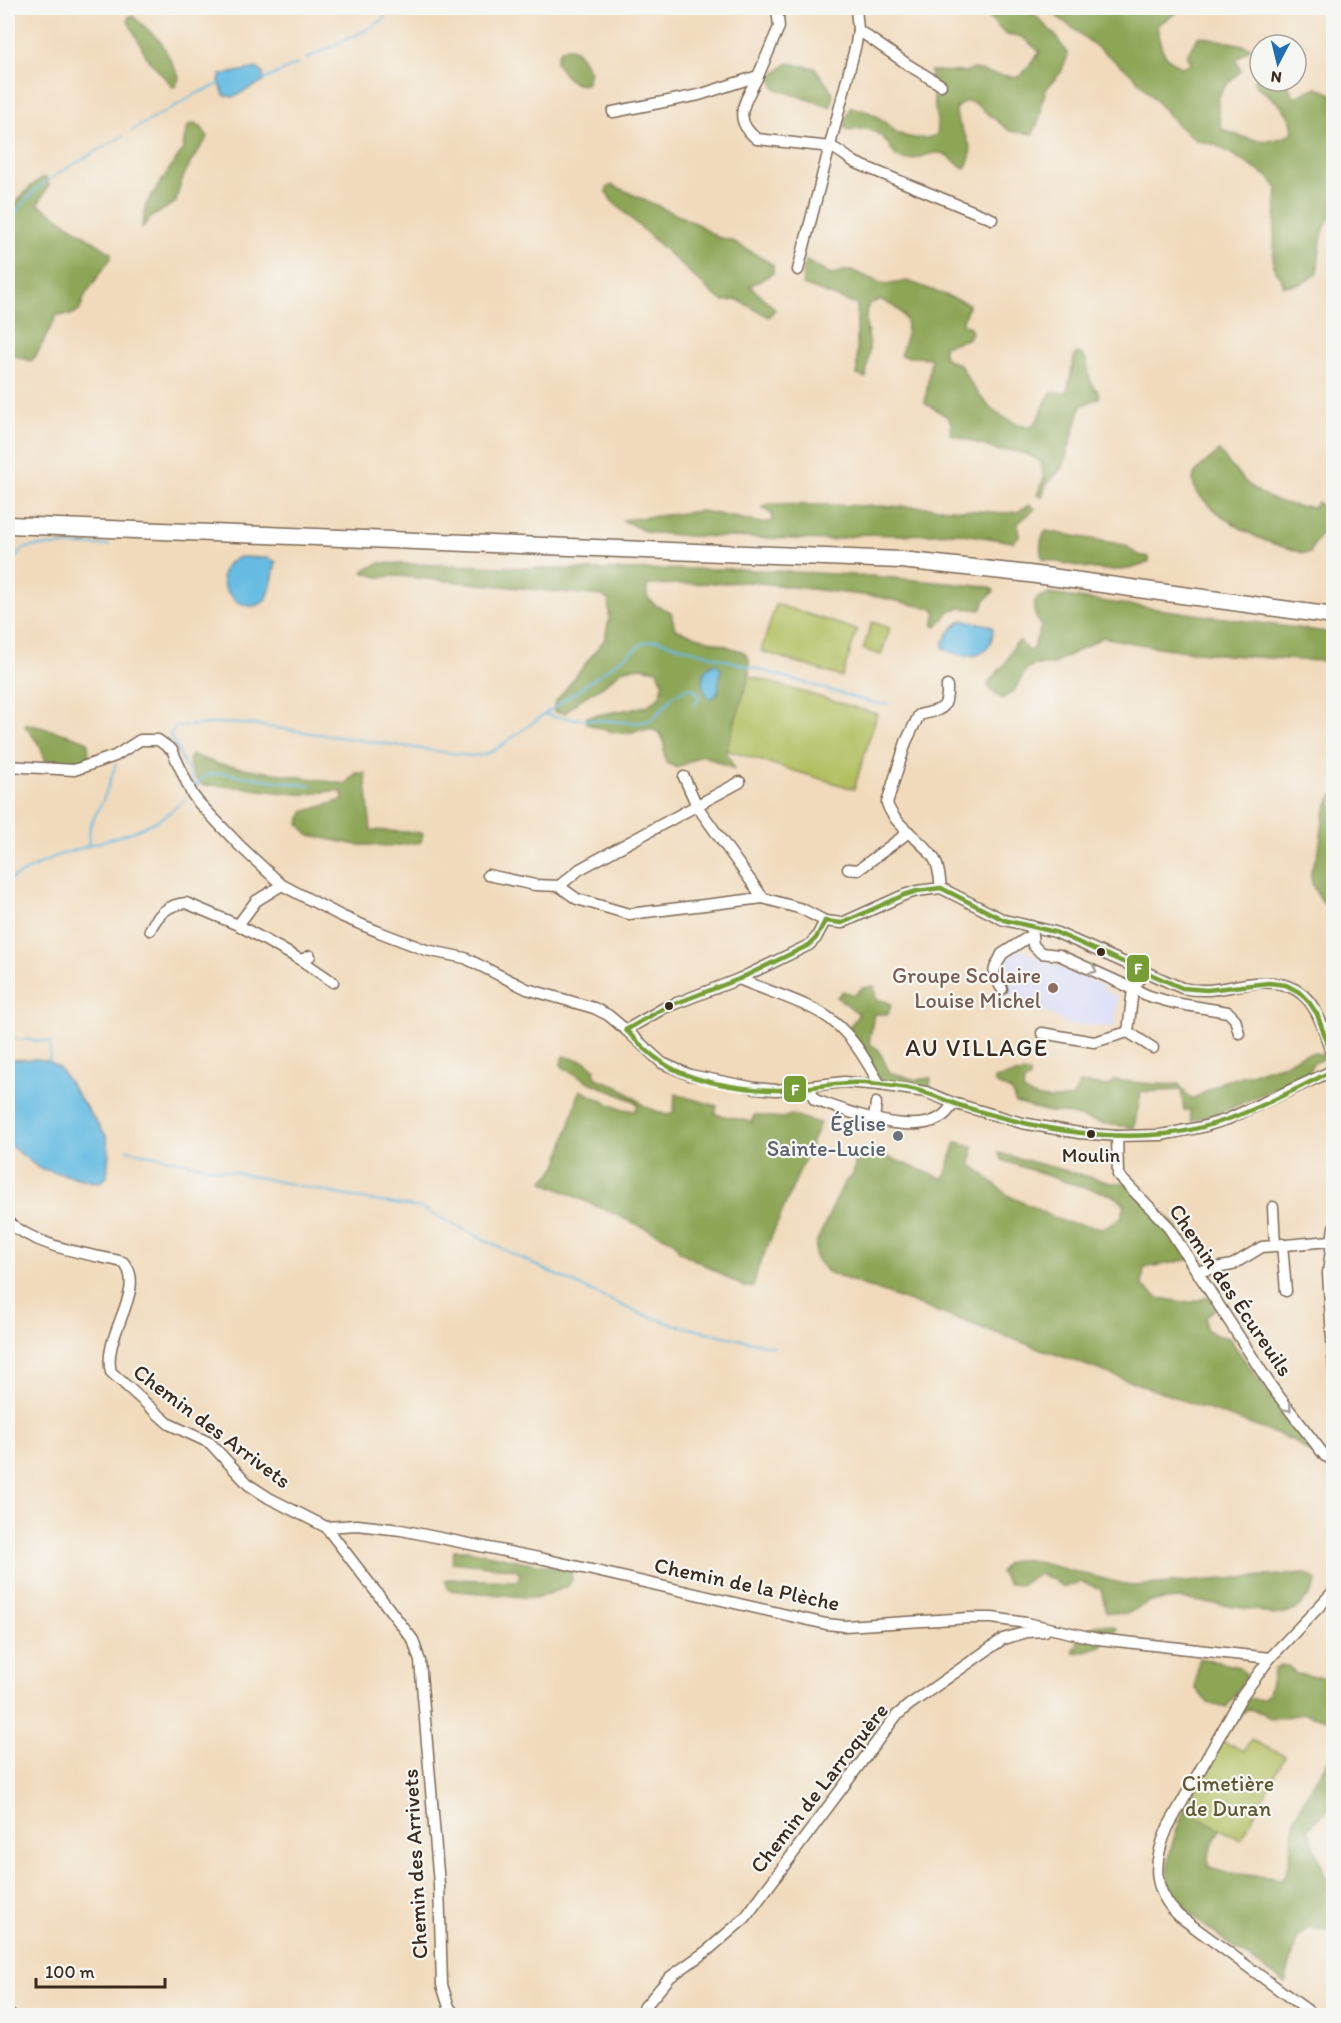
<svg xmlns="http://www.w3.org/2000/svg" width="1341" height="2023" viewBox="0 0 1341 2023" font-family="Itim,sans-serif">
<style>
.built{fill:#d5d8f9}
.green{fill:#b2bf61;stroke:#767440;stroke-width:1.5}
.forest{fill:#8da657;stroke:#64683a;stroke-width:1.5}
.water{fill:#65bbe2;stroke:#507280;stroke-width:1.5}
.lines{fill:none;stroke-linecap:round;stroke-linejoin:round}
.stream{stroke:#65bbe2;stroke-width:2}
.minor-casing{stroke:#7b6855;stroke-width:13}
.highway-casing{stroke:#7b6855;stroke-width:19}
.minor{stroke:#fff;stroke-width:10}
.highway{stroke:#fff;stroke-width:16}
.bus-1-casing{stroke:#f6f6f2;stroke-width:9}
.bus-1{stroke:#769e35;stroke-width:4.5}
.oneway{stroke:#a79f9a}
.bus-dot{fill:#3b2a1e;stroke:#f6f6f2;stroke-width:2}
.education-dot{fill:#8d6e63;stroke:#f6f6f2;stroke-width:2}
.worship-dot{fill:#6b7280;stroke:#f6f6f2;stroke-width:2}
.labels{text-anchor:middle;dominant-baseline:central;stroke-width:4.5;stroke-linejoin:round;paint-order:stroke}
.bus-label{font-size:20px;fill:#3b2a1e;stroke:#f6f6f2}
.education-label{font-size:22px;fill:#785e54;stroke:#f6f6f2;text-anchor:end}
.worship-label{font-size:22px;fill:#5b616d;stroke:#f6f6f2;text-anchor:end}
.street-label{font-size:22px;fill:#3b2a1e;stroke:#f6f6f2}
.park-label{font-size:22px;fill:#5f5732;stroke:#f6f6f2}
.neighbourhood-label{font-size:24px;letter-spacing:1.5px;fill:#3b2a1e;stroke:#f6f6f2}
.line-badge{stroke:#f6f6f2;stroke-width:2}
.badge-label{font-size:16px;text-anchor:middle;font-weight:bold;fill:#fff}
</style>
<rect width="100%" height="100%" fill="#f6f6f2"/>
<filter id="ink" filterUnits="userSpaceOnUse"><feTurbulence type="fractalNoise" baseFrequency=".0167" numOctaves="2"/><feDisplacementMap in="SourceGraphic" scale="12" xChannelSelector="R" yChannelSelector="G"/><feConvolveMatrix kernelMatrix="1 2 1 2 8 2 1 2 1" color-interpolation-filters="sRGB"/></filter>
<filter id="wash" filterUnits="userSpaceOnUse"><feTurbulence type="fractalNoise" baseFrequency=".008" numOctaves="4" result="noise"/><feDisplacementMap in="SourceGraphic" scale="24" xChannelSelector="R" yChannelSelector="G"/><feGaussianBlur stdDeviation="1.35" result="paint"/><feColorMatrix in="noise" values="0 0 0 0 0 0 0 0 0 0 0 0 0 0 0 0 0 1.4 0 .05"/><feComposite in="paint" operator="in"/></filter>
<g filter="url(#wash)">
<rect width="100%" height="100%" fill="#f1dabb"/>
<!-- built -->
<path class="built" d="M 1019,949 L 1103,986 L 1103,989 L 1118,997 L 1115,1027 L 1067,1024 L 1036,1006 L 1023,1005 L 1024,999 L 1003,995 L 1005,980 L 999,971 L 1003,961 Z"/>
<!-- green -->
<g class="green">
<path d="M 776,604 L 857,630 L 842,677 L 761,651 Z"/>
<path d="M 872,622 L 890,628 L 881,655 L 863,649 Z"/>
<path d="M 749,676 L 877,714 L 854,789 L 726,750 Z"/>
<path d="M 1251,1740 L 1285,1756 L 1241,1840 L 1184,1810 L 1222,1741 L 1244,1751 Z"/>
</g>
<!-- forest -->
<g class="forest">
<path d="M 980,8 L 1028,8 L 1055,35 L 1068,55 L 1061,72 L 1047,88 L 1042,101 L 1041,114 L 1033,134 L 1010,131 L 973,102 L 964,102 L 956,108 C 955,132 982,143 965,168 C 954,164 949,152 937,153 C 925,153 909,165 897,157 C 894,154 891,149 889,145 C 879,131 866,125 850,131 L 845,128 L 845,121 L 851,107 C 863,109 875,114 885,122 C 889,126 895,132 900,134 C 910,139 928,140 937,134 L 938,129 L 930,71 L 965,72 L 974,69 L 993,74 L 1014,77 L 1021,76 L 1040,52 L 1022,37 L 1006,35 Z"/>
<path d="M 1049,8 L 1184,8 L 1157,25 C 1160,46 1161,57 1181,67 L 1191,64 L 1187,54 L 1199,36 C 1209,38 1245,44 1251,48 L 1236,60 L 1241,71 C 1217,92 1213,98 1222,129 C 1242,139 1276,148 1293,131 C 1291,109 1271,97 1255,85 L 1254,80 L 1260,76 L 1260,81 L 1290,81 L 1289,87 L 1294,97 C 1314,91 1311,82 1333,95 L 1333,214 C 1319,227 1320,256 1317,274 L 1301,284 L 1284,286 L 1280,276 L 1273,266 L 1277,187 L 1267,176 L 1230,153 L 1216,145 L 1198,141 L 1189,135 L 1175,122 L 1132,74 L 1054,14 Z"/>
<path d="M 129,16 L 133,16 L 161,42 L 179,77 L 176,86 L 173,87 L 148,59 L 128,21 Z"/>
<path d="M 568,47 C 581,51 583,61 590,72 L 586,84 C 571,87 565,75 556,63 C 557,54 558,49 568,47 Z"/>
<path d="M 788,63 L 815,68 L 833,93 L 831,107 L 776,89 L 771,80 L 773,76 Z"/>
<path d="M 194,124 L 201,127 L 208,137 C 193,158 180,176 176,202 L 153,216 L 142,227 L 146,204 L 183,149 L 185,135 L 189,125 Z"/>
<path d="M 42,178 L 46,178 L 49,185 L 38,204 L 111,253 L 111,258 L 85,295 L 80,310 L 71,315 L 57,315 L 36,356 L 31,361 L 8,354 L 8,211 L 30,187 Z"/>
<path d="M 612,185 L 697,224 L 717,237 L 733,241 L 773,265 L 773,273 L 750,286 L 775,309 L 769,317 L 738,300 L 723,301 L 713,294 L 611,200 L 606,191 L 608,187 Z"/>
<path d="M 806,261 L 831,275 L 843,271 L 853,271 L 885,285 L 908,281 L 969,304 L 962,324 L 970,327 L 972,333 L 967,339 L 944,346 L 944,356 L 950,361 L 960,364 C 975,394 995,421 1030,427 C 1043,418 1042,403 1052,392 L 1067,393 L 1075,354 L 1079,353 C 1090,359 1087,370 1090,380 C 1092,385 1097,390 1099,394 L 1099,398 L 1081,406 L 1063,467 L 1046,485 L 1042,497 L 1037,495 L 1044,478 L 1040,461 C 1031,455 1010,448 1000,451 L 950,434 L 951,422 L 948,417 L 925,403 L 931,358 L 900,356 C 911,327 912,312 880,300 L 869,304 C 862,318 868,329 869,343 C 870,354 867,367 866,378 L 857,375 L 857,305 L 803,285 L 803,272 Z"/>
<path d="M 1219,451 C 1241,480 1257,499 1296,506 C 1302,508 1307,504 1314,508 L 1317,502 L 1333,513 L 1333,527 C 1319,532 1316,540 1310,553 L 1303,553 C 1286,547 1266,543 1251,534 C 1236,526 1182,494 1195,473 C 1200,465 1212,458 1219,451 Z"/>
<path d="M 768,504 L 925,507 L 1005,513 L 1017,512 L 1030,505 L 1035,509 L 1018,523 L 1019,536 L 1013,542 L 957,533 L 899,535 L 864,534 L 831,540 L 688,536 L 647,532 L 622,520 L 702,511 L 762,523 L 772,521 L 772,515 L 763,508 Z"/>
<path d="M 1046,531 L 1125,545 L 1138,555 L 1149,557 L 1149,562 C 1117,579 1077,565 1043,559 C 1039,551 1040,538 1046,531 Z"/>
<path d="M 381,563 L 591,570 L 736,569 L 872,576 L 990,587 L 994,591 L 985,600 L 981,610 L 960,608 L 949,611 L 937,627 L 933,626 L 936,612 L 933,609 L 879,597 L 751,582 L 647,585 L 647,597 L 655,605 L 671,612 L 675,629 L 744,652 L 749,659 L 749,676 L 726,750 L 734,769 L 702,755 L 677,768 L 666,763 C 663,755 666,742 661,735 C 653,724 634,733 624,733 C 613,733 596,728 586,723 L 587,717 L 647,706 L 660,696 L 663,683 L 658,670 L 641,667 L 624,669 L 603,686 L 579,700 L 565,713 L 554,712 L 554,704 L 605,639 L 609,620 L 609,601 L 603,596 L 397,576 L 378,577 L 363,572 L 366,569 Z"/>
<path d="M 1049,594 L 1333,633 L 1333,662 C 1257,657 1178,654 1103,637 L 1051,665 L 1034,665 L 1027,668 L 1014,691 L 1002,699 L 989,689 L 988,683 L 1005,664 L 1015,644 L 1020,641 L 1028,651 L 1033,649 L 1041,627 C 1033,613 1027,598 1049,594 Z"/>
<path d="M 28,724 C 48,730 68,733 88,742 L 89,759 C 78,764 58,772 47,762 C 44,759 43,753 41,749 C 37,740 30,732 24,725 Z"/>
<path d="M 193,755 L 218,764 L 345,784 L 356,773 L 365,773 L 371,830 L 423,833 L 421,842 L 394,846 L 358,845 L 308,835 L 299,823 L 303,812 L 343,800 L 342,792 C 330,789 318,794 305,794 C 271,794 237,784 202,785 C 194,778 188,768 190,756 Z"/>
<path d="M 1333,795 L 1333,910 C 1321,904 1309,885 1311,871 C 1312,864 1318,857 1319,849 C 1323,828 1321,814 1333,795 Z"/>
<path d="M 874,986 L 876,999 L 888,1002 L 891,1005 L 888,1014 L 874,1014 L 869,1043 L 879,1050 L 889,1072 L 916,1080 L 931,1078 L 929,1091 L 881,1081 L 847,1030 L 859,1014 L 837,997 L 843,991 L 855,995 L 862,988 Z"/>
<path d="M 1312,1053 L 1322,1054 L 1322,1059 L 1312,1064 L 1309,1073 L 1222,1112 L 1191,1121 L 1190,1110 L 1184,1110 L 1181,1090 L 1141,1092 L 1134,1128 L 1101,1123 L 1064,1113 L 1049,1112 L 1016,1103 L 1011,1091 L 995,1083 L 995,1079 L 1014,1074 L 1030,1073 L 1030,1079 L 1024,1082 L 1023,1090 C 1034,1101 1058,1100 1073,1097 L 1080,1083 L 1110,1086 L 1114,1080 C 1136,1082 1157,1086 1179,1084 L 1188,1097 L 1195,1098 L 1222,1082 L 1285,1064 L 1301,1055 Z"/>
<path d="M 563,1056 L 587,1062 L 595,1070 L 594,1074 L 598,1079 L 615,1085 L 638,1100 L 644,1106 L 666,1115 L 674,1112 L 675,1094 L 717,1106 L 715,1114 L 752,1122 L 754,1115 L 782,1118 L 792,1115 L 820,1123 L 757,1271 L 753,1287 L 744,1287 L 679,1251 L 674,1241 L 545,1183 L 543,1180 L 551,1174 L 558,1164 L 580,1090 L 618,1108 L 635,1111 L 638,1105 L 634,1101 L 587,1081 L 563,1067 L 561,1064 Z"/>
<path d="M 956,1142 L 973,1146 L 971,1164 L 1009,1196 L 1064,1222 L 1103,1228 L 1121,1218 L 1125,1205 L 1120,1200 L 1112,1195 L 1066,1182 L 1002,1160 L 999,1153 L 1112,1183 L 1131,1183 L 1172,1221 L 1197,1258 L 1144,1268 L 1142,1285 L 1158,1298 L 1190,1303 L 1209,1297 L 1215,1309 L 1206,1317 L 1206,1329 L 1216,1335 L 1229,1338 L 1264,1387 L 1321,1456 L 1333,1464 L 1333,1467 L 1326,1466 L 1293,1440 L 827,1272 L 815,1257 L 816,1243 L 844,1183 L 853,1175 L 856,1159 L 872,1151 L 944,1179 Z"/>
<path d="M 454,1550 L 467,1550 L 571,1571 L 572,1580 L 567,1587 L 535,1598 L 449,1590 L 445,1580 L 448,1579 L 517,1581 L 520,1576 L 516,1569 L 452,1562 Z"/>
<path d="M 1015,1560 L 1029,1560 L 1132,1586 L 1306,1573 L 1317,1581 L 1310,1595 L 1294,1611 L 1273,1615 L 1257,1610 L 1181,1599 L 1150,1601 L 1127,1614 L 1106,1612 L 1101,1589 L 1081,1582 L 1062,1588 L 1053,1579 L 1039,1574 L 1020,1585 L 1008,1584 L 1000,1572 L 1006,1563 Z"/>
<path d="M 1100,1624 L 1112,1626 L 1117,1629 L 1113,1633 L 1107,1634 L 1102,1646 L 1074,1654 L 1074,1649 L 1078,1645 L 1077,1639 L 1093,1635 L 1093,1627 Z"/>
<path d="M 1199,1658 L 1240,1667 L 1247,1676 L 1226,1708 L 1208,1703 L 1195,1688 Z"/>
<path d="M 1281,1665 L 1290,1667 L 1296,1674 L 1319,1677 L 1333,1683 L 1333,1726 L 1331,1721 L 1305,1714 L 1270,1719 L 1263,1713 L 1249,1709 L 1243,1712 L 1230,1730 L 1227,1727 L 1245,1699 L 1263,1699 L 1268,1694 L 1275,1668 Z"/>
<path d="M 1333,1753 L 1333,1801 L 1326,1812 L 1308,1828 L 1327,1881 L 1333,1886 L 1333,1930 L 1308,1929 L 1297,1938 L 1285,1983 C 1253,1960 1209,1933 1182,1905 C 1176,1898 1169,1886 1168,1877 C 1165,1858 1178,1828 1184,1810 L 1220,1829 L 1208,1856 L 1208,1866 L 1222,1872 L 1282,1879 C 1293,1863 1289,1842 1294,1824 C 1299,1803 1322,1771 1333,1753 Z"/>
</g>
<!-- water -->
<g class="water">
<path d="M 257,68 L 263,74 L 263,82 L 233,97 L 224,95 L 219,80 L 221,75 Z"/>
<path d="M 239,557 L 268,558 L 276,562 C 273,572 272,591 266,599 C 246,624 197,575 239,557 Z"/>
<path d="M 963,620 L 988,625 L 993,628 C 993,648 982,659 962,655 C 955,653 949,653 943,648 C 942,638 954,625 963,620 Z"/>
<path d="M 716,663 L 721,669 L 718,693 L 711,699 C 698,689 700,668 716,663 Z"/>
<path d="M 38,1059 L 49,1061 L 59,1068 L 106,1136 L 109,1150 L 107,1177 L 102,1181 L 94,1182 L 39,1168 L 8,1144 L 8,1060 Z"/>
</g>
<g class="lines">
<!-- stream -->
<g class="stream">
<path d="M 306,59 L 370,28 L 384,19 L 386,8"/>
<path d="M 261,81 L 297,64"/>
<path d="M 131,131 L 198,93 L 220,84"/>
<path d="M 8,221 L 36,189 L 57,174 L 123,136"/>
<path d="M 9,567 L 22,549 L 36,546 L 109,545"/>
<path d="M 545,714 L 553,717 L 638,723 L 653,719 L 673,696 L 689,687 L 697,692 L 699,698 L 695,705"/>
<path d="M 311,786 L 221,773 L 204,776 L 196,787 L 170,735 L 175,727 L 221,723 L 255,725 L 471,756 L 483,755 L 495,750 L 645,642 L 657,640 L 877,704 L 888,704"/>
<path d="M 88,846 L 90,826 L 104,798 L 116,764"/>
<path d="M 8,880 L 56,856 L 135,831 L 162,818 L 186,799"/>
<path d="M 8,1038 L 51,1042 L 49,1064"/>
<path d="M 127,1150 L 362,1199 L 421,1208 L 537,1266 L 636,1312 L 675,1325 L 774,1347"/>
</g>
</g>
</g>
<g filter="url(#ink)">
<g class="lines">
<!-- minor casing -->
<g class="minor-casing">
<g id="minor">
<path d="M 858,30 L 910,66 L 941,85"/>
<path d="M 758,76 C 746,101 730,118 757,139 L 831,147 C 841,151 847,158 856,163 L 992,219"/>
<path d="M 613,112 L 699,95 L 758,76 L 779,27 L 777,8"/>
<path d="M 798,270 L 856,44 L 858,30 L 856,8"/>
<path d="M 8,766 L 74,770 L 115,756 L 140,740 L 158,740 L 172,750 L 192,794 L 199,803 L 240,846 L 282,885 L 341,916 L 379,932 L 426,950 L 465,958 L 527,989 L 594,1008 L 608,1015 L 626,1030 L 662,1063 L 690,1075 L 755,1088 L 776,1090 L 844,1082 L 880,1085 L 926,1092 L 953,1103 L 1022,1123 L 1079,1133 L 1117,1136 L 1161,1135 L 1202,1127 L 1228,1119 L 1334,1070"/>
<path d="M 684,777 L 697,806 L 763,898 L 802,909 L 825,921 L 842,923 L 904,895 L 917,891 L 941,888 L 1004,920 L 1055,932 L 1182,988 C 1207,993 1222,988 1247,984 C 1311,974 1320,1014 1334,1064"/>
<path d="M 848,869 L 858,870 L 909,832"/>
<path d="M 488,875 L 535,885 L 559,886 L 577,899 L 629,914 L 763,898"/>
<path d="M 559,886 L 580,869 L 740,782"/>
<path d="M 941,888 C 940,879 939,868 935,860 C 923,839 894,827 887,803 L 906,742 L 919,715 C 941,709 948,712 947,686"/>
<path d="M 238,925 L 301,960 L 310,956"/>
<path d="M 1031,926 L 1033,945 L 1041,953 L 1059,955 L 1149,996 L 1174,1003 L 1228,1012 L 1235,1019 L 1239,1033"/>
<path d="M 150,930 C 157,915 169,904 186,903 L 238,925 L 256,901 L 282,885"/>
<path d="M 301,960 L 333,982"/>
<path d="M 739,979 C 764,990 799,1000 821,1013 C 849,1029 865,1058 880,1085"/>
<path d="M 1002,989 L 994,975 L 995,968 L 1002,954 L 1030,936"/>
<path d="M 626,1030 L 664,1008 L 739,979 L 809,945 L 816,938 L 825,921"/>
<path d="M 1128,1032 L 1133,989 L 1143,973"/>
<path d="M 1128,1032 L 1153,1048"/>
<path d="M 1042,1033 L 1094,1042 L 1128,1032"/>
<path d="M 809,1087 L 815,1100 C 847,1111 933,1147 953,1103"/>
<path d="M 874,1120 L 876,1103"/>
<path d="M 1117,1136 L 1118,1175 L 1167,1225 L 1271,1386 L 1325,1456 L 1334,1460"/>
<path d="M 1273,1207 L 1275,1245"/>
<path d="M 8,1222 C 40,1248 84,1253 123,1262 C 149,1288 101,1336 111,1372 L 169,1424 L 210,1443 L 249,1485 L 269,1498 L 326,1527 L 413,1640 L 420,1661 L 439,1884 L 442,1985 L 449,2007 L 456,2016"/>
<path d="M 1334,1227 L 1328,1273 L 1334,1370"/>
<path d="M 1282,1244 L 1286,1291"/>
<path d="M 1199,1271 L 1232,1265 L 1262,1247 L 1330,1241"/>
<path d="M 326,1527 L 357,1525 L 401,1530 L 544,1559 L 826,1624 L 845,1626 L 969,1618 L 992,1618 L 1026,1623 L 1098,1639 L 1270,1658"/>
<path d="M 8,2014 L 12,2016"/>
<path d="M 637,2016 L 670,1977 L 708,1950 L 745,1918 L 896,1716 L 909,1705 L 1003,1639 L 1027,1632 L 1045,1631"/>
<path d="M 1315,2016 L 1179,1916 C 1151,1889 1153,1861 1168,1827 L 1242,1696 L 1270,1658 L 1334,1591"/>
</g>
</g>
<!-- highway casing -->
<g class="highway-casing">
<path id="highway" d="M 8,525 L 901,560 L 1029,574 L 1334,616"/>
</g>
<!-- minor -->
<use href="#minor" class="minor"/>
<!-- highway -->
<use href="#highway" class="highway"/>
<!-- bus-1 casing -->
<g class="bus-1-casing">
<g id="bus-1">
<path d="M 825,921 L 842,923 L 904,895 L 917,891 L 941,888 L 1004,920 L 1055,932 L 1182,988 L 1207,990 L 1269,983 L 1286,985 L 1299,992 L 1309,1002 L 1317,1014 L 1334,1062"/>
<path d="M 626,1030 C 637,1042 649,1054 663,1063 C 691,1082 743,1090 777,1090 C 801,1090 825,1084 849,1083 C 869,1082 889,1085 908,1088 C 929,1092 947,1102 968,1108 C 1031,1127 1098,1141 1165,1134 C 1225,1128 1280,1097 1334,1070"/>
<path d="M 626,1030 L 664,1008 L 739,979 L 809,945 L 816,938 L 825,921"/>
</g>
</g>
<!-- bus-1 -->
<use href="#bus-1" class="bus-1"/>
</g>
<!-- one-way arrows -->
<defs><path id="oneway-chevron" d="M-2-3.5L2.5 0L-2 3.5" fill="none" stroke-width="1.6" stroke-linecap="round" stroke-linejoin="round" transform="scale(1.5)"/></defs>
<g class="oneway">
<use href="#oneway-chevron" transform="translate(1093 970) rotate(25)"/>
<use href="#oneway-chevron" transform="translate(1288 1408) rotate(52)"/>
</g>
</g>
<!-- markers -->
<g class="bus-dot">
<circle cx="1101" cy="952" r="5"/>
<circle cx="669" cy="1006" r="5"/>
<circle cx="1091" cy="1134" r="5"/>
</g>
<circle class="education-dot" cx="1053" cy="988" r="6"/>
<circle class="worship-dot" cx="898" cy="1136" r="6"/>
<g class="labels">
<!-- bus labels -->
<g class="bus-label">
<text x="1091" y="1155">Moulin</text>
</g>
<!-- education labels -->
<g class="education-label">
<text x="1041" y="975">Groupe Scolaire<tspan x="1041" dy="25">Louise Michel</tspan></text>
</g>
<!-- worship labels -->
<g class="worship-label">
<text x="886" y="1123">Église<tspan x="886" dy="25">Sainte-Lucie</tspan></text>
</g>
<!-- street labels -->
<g class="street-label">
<text transform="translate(1231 1290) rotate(56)">Chemin des Écureuils</text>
<text transform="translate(212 1426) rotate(37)">Chemin des Arrivets</text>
<text transform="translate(747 1584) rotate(12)">Chemin de la Plèche</text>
<text transform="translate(819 1788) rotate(-52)">Chemin de Larroquère</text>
<text transform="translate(415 1864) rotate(-93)">Chemin des Arrivets</text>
</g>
<!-- park labels -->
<g class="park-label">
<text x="1228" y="1783">Cimetière<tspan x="1228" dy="25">de Duran</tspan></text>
</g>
<!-- neighbourhood labels -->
<g class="neighbourhood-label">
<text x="977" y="1047">AU VILLAGE</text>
</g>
</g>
<g class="line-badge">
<rect x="1126" y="954" width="24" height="29" rx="6" fill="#769e35"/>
<rect x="783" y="1075" width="24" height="28" rx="6" fill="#769e35"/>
</g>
<g class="badge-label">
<text x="1138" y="974">F</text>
<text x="795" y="1095">F</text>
</g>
<!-- margin -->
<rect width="1341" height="2023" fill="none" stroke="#f6f6f2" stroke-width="30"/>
<!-- north arrow -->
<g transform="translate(1278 63) rotate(187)"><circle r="28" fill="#f6f6f2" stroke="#aba49d" stroke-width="1.5"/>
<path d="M0-4.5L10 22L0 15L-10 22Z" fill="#1f6fb2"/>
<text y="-9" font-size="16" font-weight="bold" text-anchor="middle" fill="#3b2a1e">N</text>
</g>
<!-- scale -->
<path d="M36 1978v9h129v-9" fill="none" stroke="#3b2a1e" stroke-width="3"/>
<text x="45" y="1978" font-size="18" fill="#3b2a1e" stroke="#f6f6f2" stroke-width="4.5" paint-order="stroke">100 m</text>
</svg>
